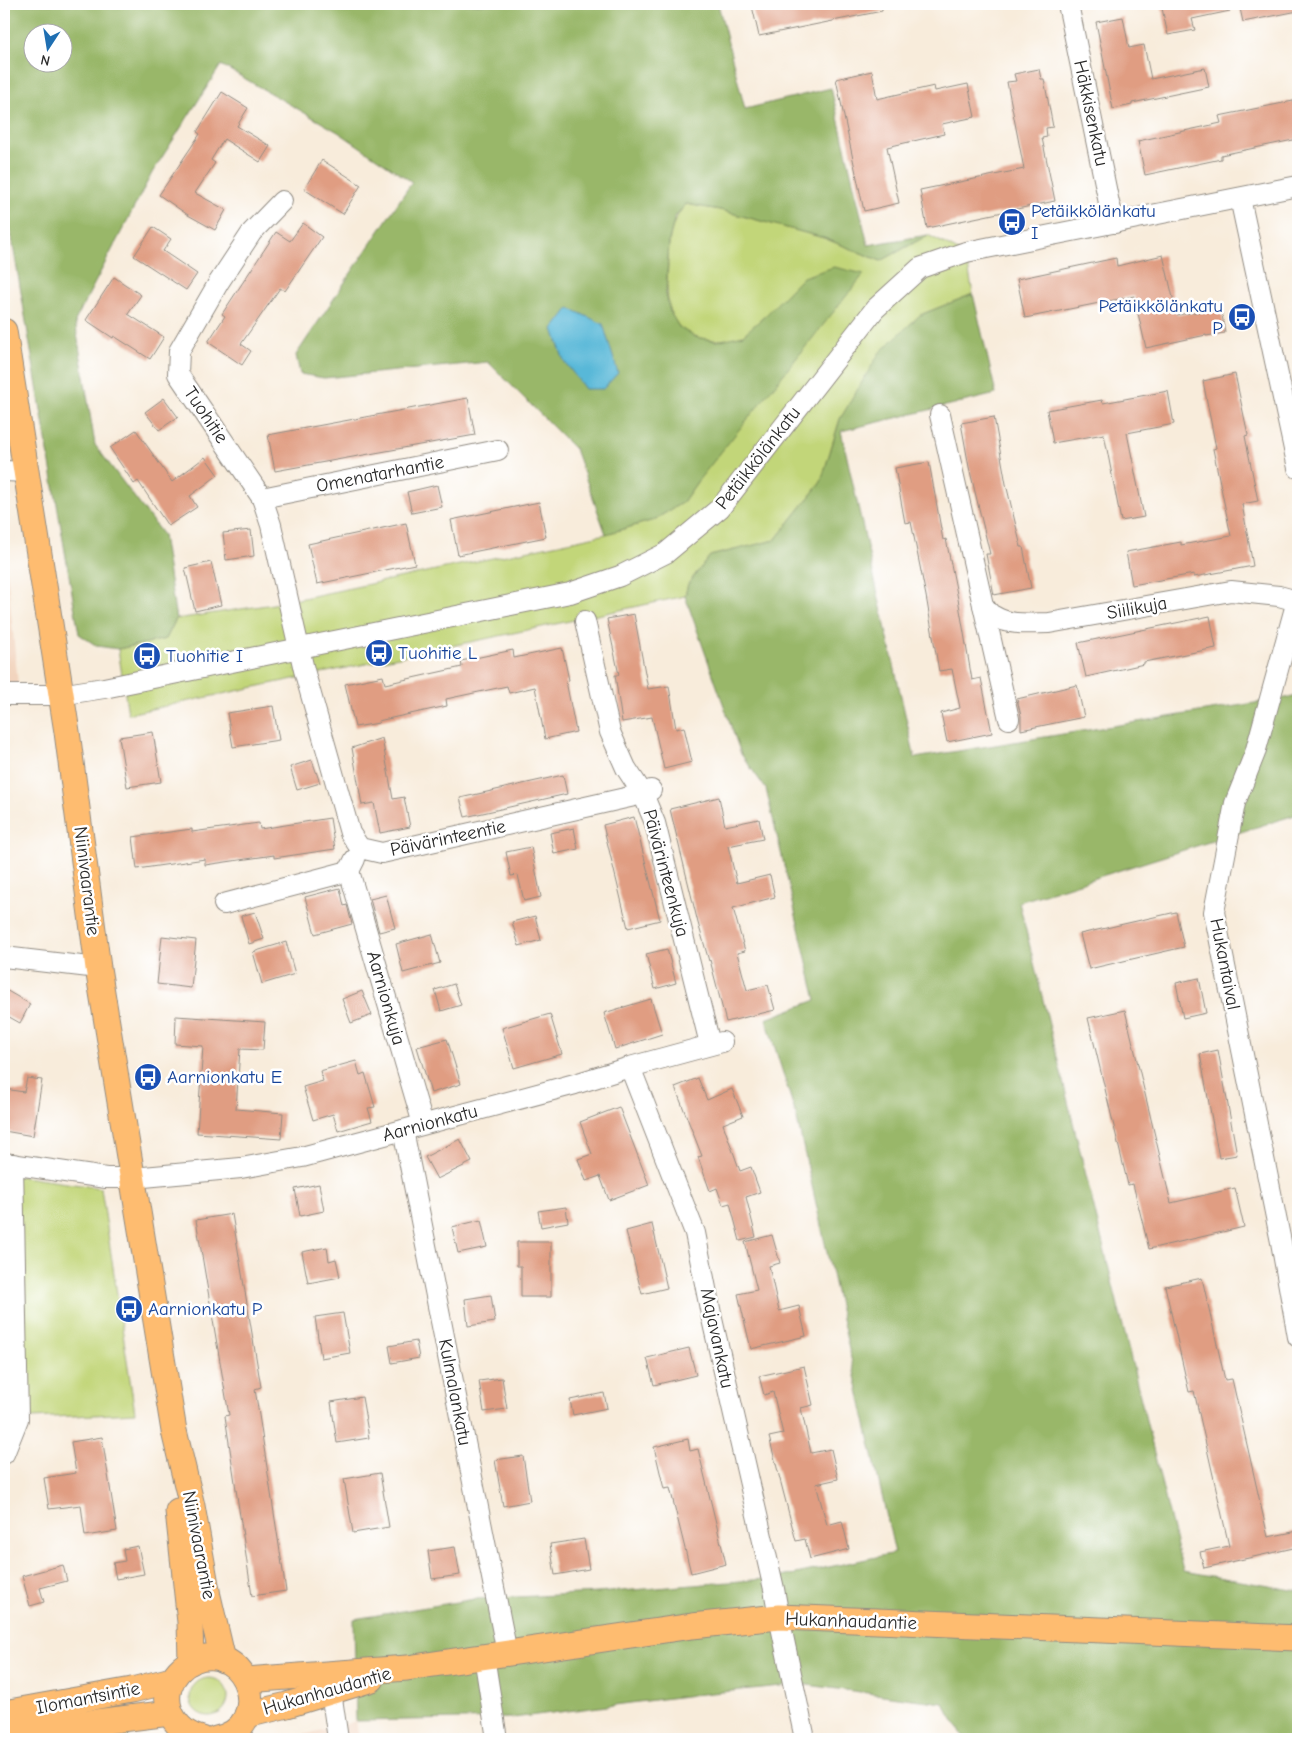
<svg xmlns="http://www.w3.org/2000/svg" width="1302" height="1743" viewBox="0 0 1302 1743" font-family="'Comic Neue',sans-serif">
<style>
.built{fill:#f2d4be}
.green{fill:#c2d679;stroke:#768052}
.forest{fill:#99b769;stroke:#62714a;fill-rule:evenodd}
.water{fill:#59b8d8;stroke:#427282}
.building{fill:#e09d82}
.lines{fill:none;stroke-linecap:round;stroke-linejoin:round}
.minor-casing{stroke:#928c83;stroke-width:22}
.major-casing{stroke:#928c83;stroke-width:27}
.minor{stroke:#fff;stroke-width:20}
.major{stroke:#febc70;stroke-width:25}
.labels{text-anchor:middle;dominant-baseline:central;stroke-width:5;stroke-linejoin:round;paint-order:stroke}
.street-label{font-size:19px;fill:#2b2b2b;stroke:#fff}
.transit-label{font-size:19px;fill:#164399;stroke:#fff;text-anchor:start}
</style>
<rect width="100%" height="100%" fill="#fff"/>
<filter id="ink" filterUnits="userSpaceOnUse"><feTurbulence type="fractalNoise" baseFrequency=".02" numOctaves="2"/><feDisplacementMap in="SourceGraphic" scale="10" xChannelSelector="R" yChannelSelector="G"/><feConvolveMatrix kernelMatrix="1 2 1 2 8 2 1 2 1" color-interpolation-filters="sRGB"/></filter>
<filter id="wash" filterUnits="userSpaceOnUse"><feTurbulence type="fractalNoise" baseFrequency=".0096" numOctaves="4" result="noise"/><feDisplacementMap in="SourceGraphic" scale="20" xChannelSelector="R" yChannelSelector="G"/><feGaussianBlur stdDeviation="1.12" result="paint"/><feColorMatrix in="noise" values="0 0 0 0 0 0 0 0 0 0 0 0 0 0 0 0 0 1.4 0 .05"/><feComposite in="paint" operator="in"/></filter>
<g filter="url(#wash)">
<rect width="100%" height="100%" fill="#f8ecdb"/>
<!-- built -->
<g class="built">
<path d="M 4,541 L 18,684 L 4,684 Z"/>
<path d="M 356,1721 L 359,1739 L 292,1739 L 296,1737 Z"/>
</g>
<!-- green -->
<g class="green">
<path d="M 686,204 L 720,210 L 824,238 L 881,261 L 928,235 L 966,255 L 973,294 L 920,315 L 840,419 L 821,482 L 775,540 L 710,556 L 688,584 L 685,596 C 500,637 313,674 128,714 L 118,649 L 166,639 L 176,619 L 280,603 L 606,534 L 654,520 L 683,502 L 697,482 L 766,315 C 759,321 751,330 743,335 C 732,340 717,341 706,339 C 664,332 666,298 668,264 C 669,239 669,224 686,204 Z"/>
<path d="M 4,1174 L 101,1188 L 135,1413 L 32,1418 L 4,1412 Z"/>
<circle cx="209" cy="1697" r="19"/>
<path d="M 125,1731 L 131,1739 L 51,1739 Z"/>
</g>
<!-- forest -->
<g class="forest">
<path d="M 4,4 L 718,4 L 745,109 L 831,88 L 868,245 L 928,235 L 881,261 L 824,238 L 720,210 L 686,204 L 675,217 L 669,240 L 666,294 L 670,312 L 679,327 L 695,337 L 717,341 L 743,335 L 766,315 L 803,277 L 834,267 L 864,274 L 697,482 L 683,502 L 654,520 L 606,534 L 575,449 L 488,362 L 324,378 L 300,374 L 296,355 L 412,182 L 338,132 L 221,65 L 152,173 L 75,321 L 95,445 L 163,535 L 176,619 L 166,639 L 118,649 L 97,646 L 79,634 L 4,192 ZM 32,32 L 62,32 L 62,62 L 32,62 Z"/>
<path d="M 973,294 L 996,394 L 841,431 L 915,758 L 1298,696 L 1298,814 L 1019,902 L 1183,1571 L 1298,1591 L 1298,1739 L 965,1739 L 943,1703 L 800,1684 L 693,1695 L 513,1718 L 356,1721 L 354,1619 L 475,1599 L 597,1593 L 777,1578 L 895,1553 L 796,1115 L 766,1019 L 816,1000 L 766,789 L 741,754 L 685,596 L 688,584 L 710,556 L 775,540 L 821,482 L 840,419 L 880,352 L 920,315 Z"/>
</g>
<!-- water -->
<path class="water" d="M 569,308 L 603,324 L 618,373 L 603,389 L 585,389 L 564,361 L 553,329 Z"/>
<g id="blocks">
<!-- building -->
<g class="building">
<path d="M 761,4 L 882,4 L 882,11 L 759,36 L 752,6 Z"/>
<path d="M 1161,4 L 1230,4 L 1230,11 L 1192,19 L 1195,30 L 1168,35 Z"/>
<path d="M 1239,4 L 1298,4 L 1298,11 L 1243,22 Z"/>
<path d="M 1123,17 L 1129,48 L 1144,45 L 1151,79 L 1205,68 L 1209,87 L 1132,103 L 1132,105 L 1113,109 L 1096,22 Z"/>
<path d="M 1039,69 L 1041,79 L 1044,79 L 1053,127 L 1046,128 L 1047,137 L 1042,138 L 1055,201 L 927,228 L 920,190 L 1024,169 L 1007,82 L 1016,81 L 1014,74 Z"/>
<path d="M 872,71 L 877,99 L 934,86 L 935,91 L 968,84 L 975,117 L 942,124 L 944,134 L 887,147 L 899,203 L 864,211 L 836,79 Z"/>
<path d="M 222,92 L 248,108 L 237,126 L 270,146 L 260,162 L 224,139 L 211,160 L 215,163 L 195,193 L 226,210 L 215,230 L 188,215 L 159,195 L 200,134 L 197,132 Z"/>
<path d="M 1298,100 L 1298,139 L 1221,155 L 1221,159 L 1145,175 L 1138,141 L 1221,123 L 1219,116 Z"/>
<path d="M 322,160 L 361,185 L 343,214 L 304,189 Z"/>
<path d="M 303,223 L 322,237 L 285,291 L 280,288 L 241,344 L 251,351 L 242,365 L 208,342 L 225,316 L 222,314 L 276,232 L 290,241 Z"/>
<path d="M 153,227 L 171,239 L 163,251 L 197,274 L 186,290 L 134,256 Z"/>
<path d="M 1163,255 L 1177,315 L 1221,308 L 1225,333 L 1206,336 L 1206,335 L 1146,348 L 1134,296 L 1025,318 L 1017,279 L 1116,258 L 1117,266 Z"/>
<path d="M 114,277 L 141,295 L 128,314 L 164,337 L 150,359 L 114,336 L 113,338 L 86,320 Z"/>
<path d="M 1235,374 L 1248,435 L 1245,436 L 1258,501 L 1242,504 L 1253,566 L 1194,577 L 1194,574 L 1132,585 L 1126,552 L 1181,542 L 1181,545 L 1231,536 L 1213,449 L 1216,448 L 1203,381 Z"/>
<path d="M 1168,391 L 1174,424 L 1127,433 L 1144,517 L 1121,521 L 1104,434 L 1053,443 L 1047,410 L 1102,400 L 1103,403 Z"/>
<path d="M 164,398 L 178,417 L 159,430 L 145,412 Z"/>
<path d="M 468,398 L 475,435 L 275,471 L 268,435 Z"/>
<path d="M 994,417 L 1006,484 L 1021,547 L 1023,547 L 1031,588 L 994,595 L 986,554 L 990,554 L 969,467 L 961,423 Z"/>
<path d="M 136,430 L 172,482 L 205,457 L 218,475 L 190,496 L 197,507 L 168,526 L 138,481 L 134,484 L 110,448 Z"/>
<path d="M 929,462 L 943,540 L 946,539 L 959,604 L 972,680 L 981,678 L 992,733 L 947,742 L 941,713 L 960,708 L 952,669 L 939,671 L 926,596 L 911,522 L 905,523 L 895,468 Z"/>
<path d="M 437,485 L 442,507 L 412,513 L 407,492 Z"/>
<path d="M 539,502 L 546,537 L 458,555 L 451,520 Z"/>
<path d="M 406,523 L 415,564 L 317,584 L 308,544 Z"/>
<path d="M 251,530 L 254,556 L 226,560 L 223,533 Z"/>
<path d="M 211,562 L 221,605 L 195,611 L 185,568 Z"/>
<path d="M 634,614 L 648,689 L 669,686 L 676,729 L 684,727 L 692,762 L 664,769 L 652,717 L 622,722 L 615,675 L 619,675 L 607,619 Z"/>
<path d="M 1210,616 L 1216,648 L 1144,662 L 1144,664 L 1086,677 L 1078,643 Z"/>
<path d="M 562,648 L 569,680 L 566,681 L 576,732 L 545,739 L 535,687 L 509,693 L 507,686 L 446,699 L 447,706 L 378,721 L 379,723 L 355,727 L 345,684 L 383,676 L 385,684 L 462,667 L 461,661 L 513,650 L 514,658 Z"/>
<path d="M 1077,685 L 1084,717 L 1021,730 L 1021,716 L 1017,699 Z"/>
<path d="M 273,706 L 279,740 L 233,747 L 227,713 Z"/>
<path d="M 153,732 L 161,782 L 127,787 L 119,737 Z"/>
<path d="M 382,738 L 393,799 L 404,797 L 410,827 L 380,833 L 374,803 L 362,805 L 352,748 Z"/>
<path d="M 312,760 L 320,783 L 297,790 L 290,767 Z"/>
<path d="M 563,775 L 567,794 L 465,817 L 460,798 Z"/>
<path d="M 719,797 L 725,826 L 759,819 L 763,839 L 728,846 L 737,883 L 770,875 L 775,897 L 733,908 L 745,951 L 737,953 L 747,990 L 768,985 L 775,1010 L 726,1022 L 710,960 L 709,961 L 698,923 L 670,809 Z"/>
<path d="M 634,817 L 660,920 L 628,928 L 603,825 Z"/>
<path d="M 330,818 L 335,849 L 274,858 L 274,855 L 205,865 L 205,859 L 137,869 L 133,837 L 192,829 L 192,832 L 259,823 L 260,829 Z"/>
<path d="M 574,828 L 578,849 L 554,854 L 550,833 Z"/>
<path d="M 531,847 L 541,897 L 524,901 L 518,875 L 511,876 L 506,852 Z"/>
<path d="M 340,888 L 344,906 L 347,905 L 352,924 L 315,934 L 305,897 Z"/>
<path d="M 386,895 L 395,928 L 379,932 L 370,899 Z"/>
<path d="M 255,912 L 264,939 L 249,944 L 241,916 Z"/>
<path d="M 1176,912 L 1184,947 L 1089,969 L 1080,934 Z"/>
<path d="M 535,916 L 541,940 L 519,946 L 512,922 Z"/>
<path d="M 432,934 L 440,963 L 403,973 L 396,944 Z"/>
<path d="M 162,936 L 196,940 L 191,988 L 157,984 Z"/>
<path d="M 286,942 L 295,974 L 262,984 L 253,952 Z"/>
<path d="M 667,949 L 676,983 L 655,989 L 646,954 Z"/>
<path d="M 1199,978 L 1206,1013 L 1183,1018 L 1176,983 Z"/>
<path d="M 454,984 L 461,1005 L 441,1011 L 435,990 Z"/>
<path d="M 4,989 L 30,1004 L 20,1023 L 4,1014 Z"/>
<path d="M 362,991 L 372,1015 L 351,1023 L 342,999 Z"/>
<path d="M 651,999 L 662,1034 L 615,1049 L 604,1013 Z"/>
<path d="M 1125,1010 L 1171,1203 L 1235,1188 L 1244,1227 L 1149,1249 L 1133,1184 L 1128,1185 L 1088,1018 Z"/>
<path d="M 550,1014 L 562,1054 L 514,1068 L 502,1028 Z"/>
<path d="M 176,1016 L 265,1022 L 263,1050 L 240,1049 L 236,1109 L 283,1113 L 281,1139 L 197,1133 L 203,1046 L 175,1044 Z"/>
<path d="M 447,1039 L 461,1084 L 431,1093 L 417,1047 Z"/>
<path d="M 1218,1050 L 1237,1155 L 1219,1158 L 1200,1054 Z"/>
<path d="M 356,1061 L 360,1075 L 365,1073 L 375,1107 L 368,1108 L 372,1121 L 338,1131 L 333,1114 L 313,1120 L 303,1087 L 323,1081 L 320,1071 Z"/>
<path d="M 27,1078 L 42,1080 L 33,1136 L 4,1131 L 4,1089 L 24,1092 Z"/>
<path d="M 698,1078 L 707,1100 L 732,1089 L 743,1116 L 723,1124 L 740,1171 L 751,1167 L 760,1192 L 746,1197 L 756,1237 L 740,1241 L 730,1203 L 723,1205 L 717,1188 L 710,1191 L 698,1157 L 702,1156 L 675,1087 Z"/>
<path d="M 619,1107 L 649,1185 L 609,1200 L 600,1176 L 586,1181 L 578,1159 L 592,1154 L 580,1122 Z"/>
<path d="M 460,1139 L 472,1162 L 437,1179 L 425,1157 Z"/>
<path d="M 319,1184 L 324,1211 L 300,1216 L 295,1189 Z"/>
<path d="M 566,1207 L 568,1222 L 541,1227 L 538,1211 Z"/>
<path d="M 232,1214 L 261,1387 L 255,1389 L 286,1591 L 252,1596 L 225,1416 L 229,1415 L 196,1220 Z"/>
<path d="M 481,1220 L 487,1247 L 458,1253 L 452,1227 Z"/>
<path d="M 652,1224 L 667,1288 L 642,1294 L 626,1231 Z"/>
<path d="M 772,1235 L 780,1263 L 769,1266 L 779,1311 L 799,1306 L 806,1336 L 751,1349 L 738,1294 L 757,1290 L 745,1242 Z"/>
<path d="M 517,1242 L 551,1242 L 551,1297 L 521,1297 L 521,1266 L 517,1266 Z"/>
<path d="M 327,1247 L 329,1261 L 336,1259 L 340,1277 L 308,1283 L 302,1252 Z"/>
<path d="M 1202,1278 L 1225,1380 L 1232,1379 L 1268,1537 L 1298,1531 L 1298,1547 L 1204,1568 L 1200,1552 L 1229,1546 L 1194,1391 L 1189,1392 L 1165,1286 Z"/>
<path d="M 491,1295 L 495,1322 L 468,1326 L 465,1299 Z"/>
<path d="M 343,1313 L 350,1353 L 321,1358 L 315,1317 Z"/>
<path d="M 416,1341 L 419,1358 L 392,1363 L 389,1346 Z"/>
<path d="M 689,1348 L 696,1375 L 654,1385 L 647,1358 Z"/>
<path d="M 804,1366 L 813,1405 L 801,1408 L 811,1453 L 831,1449 L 838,1479 L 816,1484 L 827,1525 L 842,1521 L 849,1549 L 810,1559 L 805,1539 L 796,1541 L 769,1437 L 783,1434 L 773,1392 L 764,1395 L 759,1376 Z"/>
<path d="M 502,1378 L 507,1409 L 484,1412 L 479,1381 Z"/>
<path d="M 604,1393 L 607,1408 L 573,1415 L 570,1400 Z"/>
<path d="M 362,1397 L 369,1438 L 337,1443 L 331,1402 Z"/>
<path d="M 102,1437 L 117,1531 L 85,1536 L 81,1505 L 49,1509 L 44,1478 L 76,1473 L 71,1442 Z"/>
<path d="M 688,1439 L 690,1451 L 698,1449 L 726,1564 L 691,1573 L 670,1488 L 664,1489 L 654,1447 Z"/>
<path d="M 523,1456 L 530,1501 L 503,1506 L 495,1460 Z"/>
<path d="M 380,1473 L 389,1527 L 353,1533 L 344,1479 Z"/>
<path d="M 584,1539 L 589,1569 L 555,1575 L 550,1544 Z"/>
<path d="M 138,1546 L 144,1574 L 116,1579 L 113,1563 L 125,1561 L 123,1549 Z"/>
<path d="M 455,1547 L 460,1575 L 432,1579 L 428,1551 Z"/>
<path d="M 63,1565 L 67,1581 L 40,1588 L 44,1602 L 30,1606 L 22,1576 Z"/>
</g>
</g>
</g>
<g filter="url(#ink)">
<use href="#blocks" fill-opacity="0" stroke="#928c83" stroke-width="1"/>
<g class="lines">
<!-- minor casing -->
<g class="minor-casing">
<g id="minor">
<path d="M 1068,4 L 1109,203 L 1115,223"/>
<path d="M 1240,198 L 1298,468"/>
<path d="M 282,201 L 252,232 L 219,282 L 179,351 L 178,374 L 262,498 L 271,525 L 304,670 L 350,833 L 360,848 L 382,853 L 643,794 L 651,790"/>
<path d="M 940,415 L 983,605 C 986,608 989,614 994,616 C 1009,626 1032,623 1049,623 L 1231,591 L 1279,596 L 1297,601"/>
<path d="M 4,471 L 27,472"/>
<path d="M 262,498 L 498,450"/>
<path d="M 1298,597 L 1255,753 L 1235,803 L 1214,912 L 1281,1242 L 1298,1337"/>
<path d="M 983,605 L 1009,719"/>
<path d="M 585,621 L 610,732 L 626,768 L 643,794 L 655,823 L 710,1044"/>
<path d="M 4,695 L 60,695 L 104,688 L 570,593 L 620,576 L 666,553 L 720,508 L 875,309 L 920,268 L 966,252 L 1298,186"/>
<path d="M 349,871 L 423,1124"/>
<path d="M 224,904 L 349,871 L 355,859"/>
<path d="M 4,957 L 98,968"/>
<path d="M 630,1067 L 695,1233 L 712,1319 L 774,1589 L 779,1617 L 805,1739"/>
<path d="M 403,1130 L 507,1653"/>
<path d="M 4,1163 L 106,1178 L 133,1178 L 241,1168 L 302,1157 L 575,1084 L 630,1067 L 722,1042"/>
<path d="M 4,1454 L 18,1419 L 13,1164"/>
<path d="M 484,1656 L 497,1739"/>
<path d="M 329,1678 L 338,1739"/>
</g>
</g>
<!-- major casing -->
<g class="major-casing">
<g id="major">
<path d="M 4,331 L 67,732 L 98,968 L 174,1431 L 192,1506 L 208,1596 L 223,1660"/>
<path d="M 178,1511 L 190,1622 L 191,1662"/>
<path d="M 246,1680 L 407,1668 L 692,1626 L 779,1617 L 1298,1638"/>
<path d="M 4,1713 L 132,1690 L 172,1680"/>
<path d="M 247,1715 L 287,1705 L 372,1679"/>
<path d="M 4,1731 L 39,1729 L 170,1713"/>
<path d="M 202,1739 C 179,1734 163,1711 169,1688 C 173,1675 183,1665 194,1660 C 248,1639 276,1728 216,1739"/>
</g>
</g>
<!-- minor -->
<use href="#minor" class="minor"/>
<!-- major -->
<use href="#major" class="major"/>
</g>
</g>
<!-- icons -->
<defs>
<g id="bus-disc" transform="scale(1.4375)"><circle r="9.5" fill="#1a4fb4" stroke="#fff"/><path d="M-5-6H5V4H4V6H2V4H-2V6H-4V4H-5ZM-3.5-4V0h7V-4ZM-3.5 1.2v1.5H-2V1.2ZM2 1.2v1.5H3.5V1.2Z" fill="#fff"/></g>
</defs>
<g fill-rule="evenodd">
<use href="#bus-disc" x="1012" y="222"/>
<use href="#bus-disc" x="1242" y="317"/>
<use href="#bus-disc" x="379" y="653"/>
<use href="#bus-disc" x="147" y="656"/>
<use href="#bus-disc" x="148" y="1077"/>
<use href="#bus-disc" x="129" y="1309"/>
</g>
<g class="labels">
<!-- street labels -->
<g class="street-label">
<text transform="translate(1091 113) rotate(78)">Häkkisenkatu</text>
<text transform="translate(206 415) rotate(56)">Tuohitie</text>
<text transform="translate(758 458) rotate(-52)">Petäikkölänkatu</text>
<text transform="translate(380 474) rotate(-11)">Omenatarhantie</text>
<text transform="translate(1137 608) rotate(-10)">Siilikuja</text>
<text transform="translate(448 838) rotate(-12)">Päivärinteentie</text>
<text transform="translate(666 873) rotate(75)">Päivärinteenkuja</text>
<text transform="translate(87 881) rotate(83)">Niinivaarantie</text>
<text transform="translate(1225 964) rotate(79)">Hukantaival</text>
<text transform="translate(386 998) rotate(74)">Aarnionkuja</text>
<text transform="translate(430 1123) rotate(-15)">Aarnionkatu</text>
<text transform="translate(717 1338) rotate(78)">Majavankatu</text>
<text transform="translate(455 1392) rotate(79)">Kulmalankatu</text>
<text transform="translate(199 1545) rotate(79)">Niinivaarantie</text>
<text transform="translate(851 1621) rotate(2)">Hukanhaudantie</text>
<text transform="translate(327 1691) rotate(-16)">Hukanhaudantie</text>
<text transform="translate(88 1698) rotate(-11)">Ilomantsintie</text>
</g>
<!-- transit labels -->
<g class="transit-label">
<text x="1031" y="211">Petäikkölänkatu<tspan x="1031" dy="22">I</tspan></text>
<text x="1223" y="306" text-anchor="end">Petäikkölänkatu<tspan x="1223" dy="22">P</tspan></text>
<text x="398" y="653">Tuohitie L</text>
<text x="166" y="656">Tuohitie I</text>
<text x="167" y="1077">Aarnionkatu E</text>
<text x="148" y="1309">Aarnionkatu P</text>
</g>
</g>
<!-- margin -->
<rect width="1302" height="1743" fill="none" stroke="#fff" stroke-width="20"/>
<!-- north arrow -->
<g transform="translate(48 48) rotate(192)"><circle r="24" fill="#ffffff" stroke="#aaaaaa"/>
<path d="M0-4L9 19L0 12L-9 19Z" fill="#1f6fb2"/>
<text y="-8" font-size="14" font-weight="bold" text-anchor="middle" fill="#2b2b2b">N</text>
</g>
</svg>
